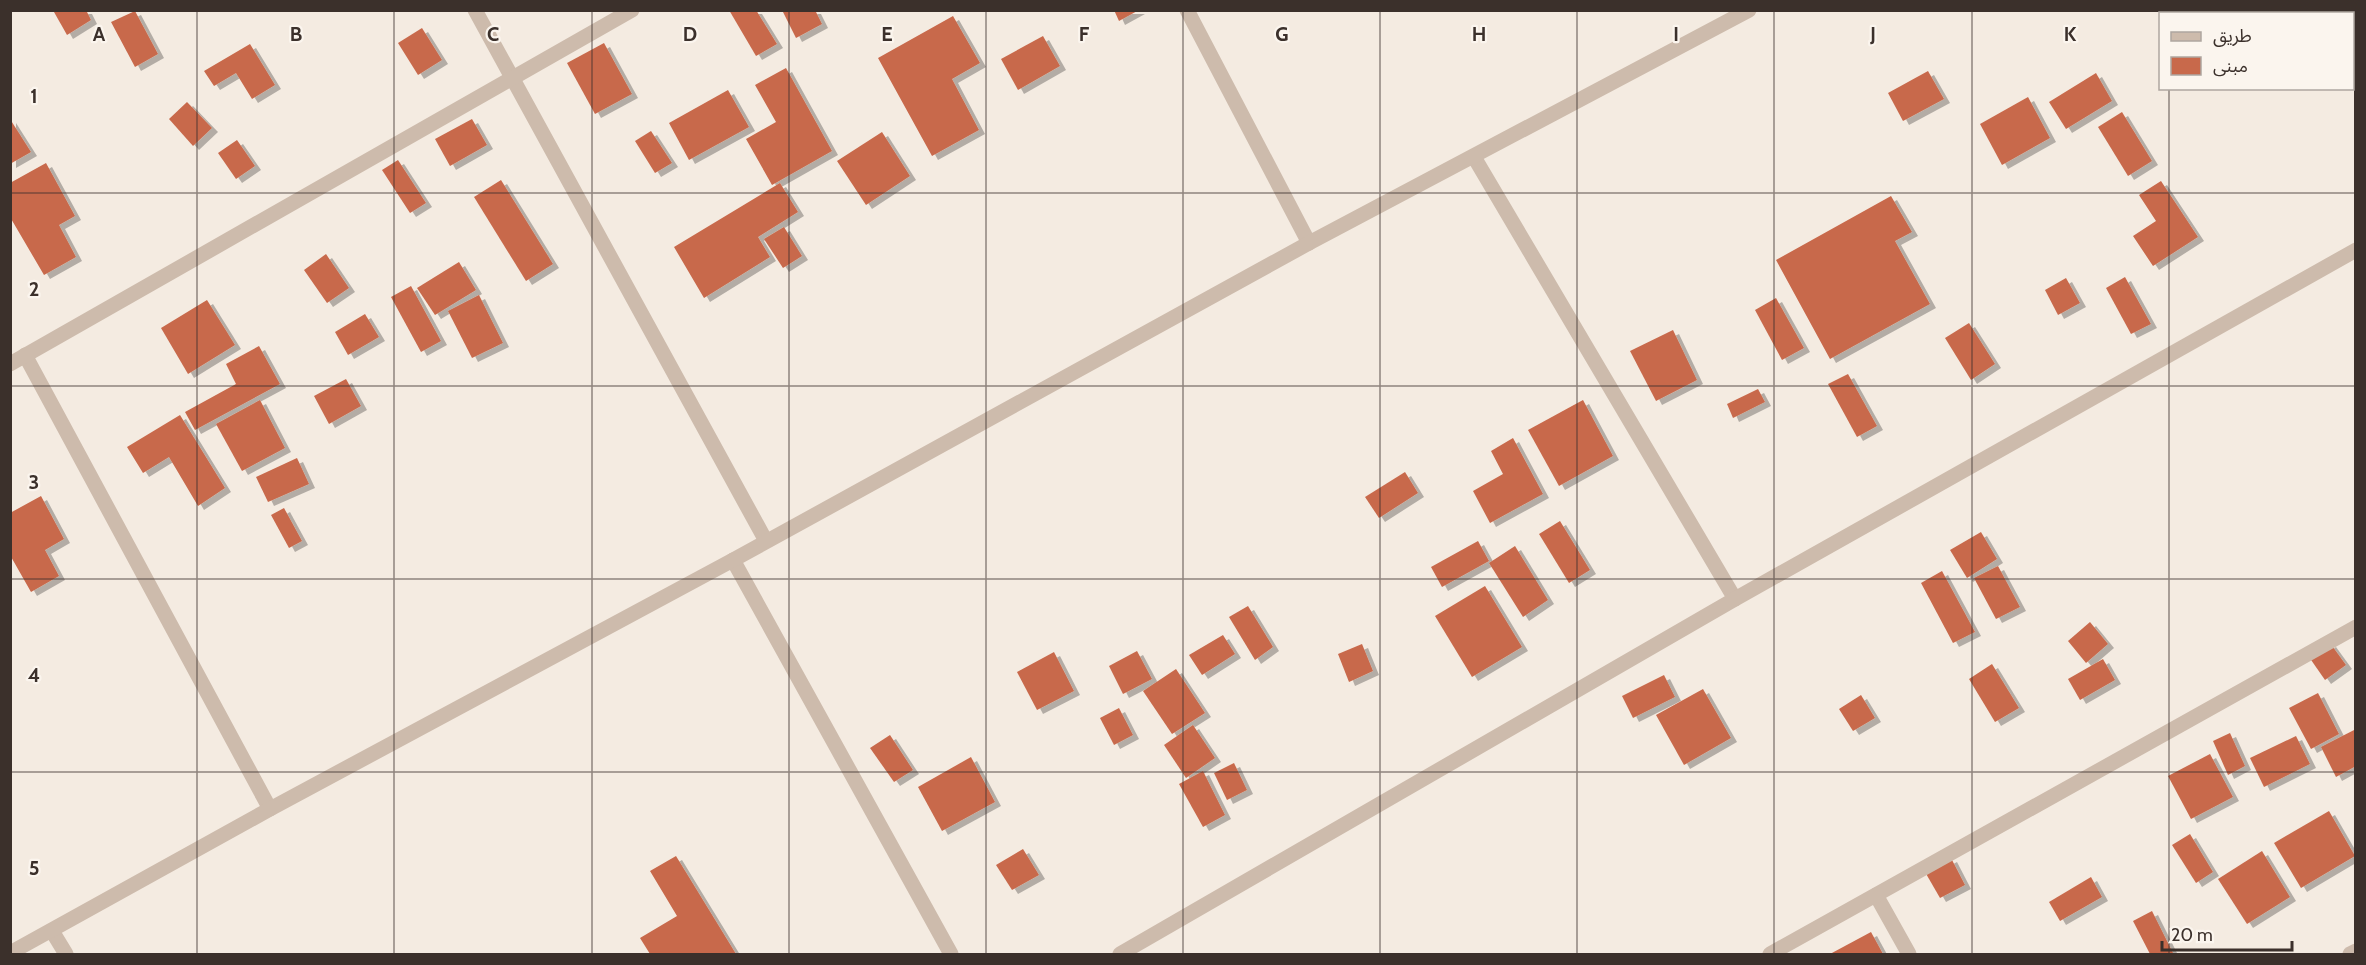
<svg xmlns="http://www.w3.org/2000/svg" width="2366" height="965" viewBox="0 0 2366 965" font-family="Cabin,'Noto Sans Arabic',sans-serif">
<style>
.building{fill:#c8694b;filter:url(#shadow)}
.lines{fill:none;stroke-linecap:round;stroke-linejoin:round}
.street{stroke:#cdbbac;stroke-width:15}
.grid{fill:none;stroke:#3b302b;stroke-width:1.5;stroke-opacity:0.55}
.grid-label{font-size:20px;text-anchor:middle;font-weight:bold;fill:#3b302b;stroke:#fbf5ee;stroke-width:4.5;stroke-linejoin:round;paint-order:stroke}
</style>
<defs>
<filter id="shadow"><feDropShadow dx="6" dy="4" stdDeviation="0" flood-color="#0004"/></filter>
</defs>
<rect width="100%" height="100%" fill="#f4ebe1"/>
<!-- building -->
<g class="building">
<path d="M 56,10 L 86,10 L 91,20 L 67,35 L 54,12 Z"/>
<path d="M 729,10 L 756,10 L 777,44 L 756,56 Z"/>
<path d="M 782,10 L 815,10 L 822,24 L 796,38 Z"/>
<path d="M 1114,10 L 1139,10 L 1119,21 Z"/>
<path d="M 2285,10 L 2338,10 L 2340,14 L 2280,14 Z"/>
<path d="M 135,11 L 158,54 L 135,67 L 111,22 Z"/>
<path d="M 953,16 L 980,63 L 952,79 L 979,130 L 932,156 L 878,58 Z"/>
<path d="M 422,28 L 442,60 L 418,75 L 398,43 Z"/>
<path d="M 1043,36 L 1060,66 L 1018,90 L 1001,59 Z"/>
<path d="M 604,43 L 632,94 L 595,114 L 567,63 Z"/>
<path d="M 250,44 L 275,85 L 252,99 L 236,73 L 214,86 L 204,71 Z"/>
<path d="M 786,68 L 832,151 L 772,185 L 746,139 L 776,122 L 755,85 Z"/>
<path d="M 1928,71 L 1944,99 L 1903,121 L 1888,93 Z"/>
<path d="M 2096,73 L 2112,101 L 2066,129 L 2049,102 Z"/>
<path d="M 728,90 L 749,127 L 689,160 L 669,123 Z"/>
<path d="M 2028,97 L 2050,138 L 2002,165 L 1980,124 Z"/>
<path d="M 187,102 L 212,128 L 193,146 L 169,119 Z"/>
<path d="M 2122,112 L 2152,161 L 2128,176 L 2098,127 Z"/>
<path d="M 10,119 L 31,152 L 10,164 Z"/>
<path d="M 472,119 L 487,145 L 450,166 L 435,139 Z"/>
<path d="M 651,131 L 672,163 L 655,173 L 635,141 Z"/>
<path d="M 882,132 L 910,176 L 866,205 L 837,161 Z"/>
<path d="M 237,140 L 255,166 L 236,179 L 218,153 Z"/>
<path d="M 398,160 L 426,203 L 410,213 L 382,170 Z"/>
<path d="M 46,163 L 75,216 L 59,225 L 76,257 L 44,275 L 10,217 L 10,183 Z"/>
<path d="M 501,180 L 553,264 L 526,281 L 474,197 Z"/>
<path d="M 2161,181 L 2198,237 L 2153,266 L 2133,236 L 2156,221 L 2139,195 Z"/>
<path d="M 780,183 L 798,212 L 758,237 L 770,257 L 704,298 L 674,247 Z"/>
<path d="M 1891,196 L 1912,232 L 1895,241 L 1930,304 L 1830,359 L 1776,260 Z"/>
<path d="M 784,227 L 802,256 L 783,268 L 764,239 Z"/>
<path d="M 326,254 L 349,288 L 327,303 L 304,270 Z"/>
<path d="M 459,262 L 476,290 L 435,315 L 417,288 Z"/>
<path d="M 2125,277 L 2151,324 L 2131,334 L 2106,288 Z"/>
<path d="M 2066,278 L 2080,303 L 2058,315 L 2045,290 Z"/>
<path d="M 411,286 L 441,341 L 421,352 L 391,297 Z"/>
<path d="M 479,295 L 503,343 L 472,358 L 448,311 Z"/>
<path d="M 1776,298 L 1804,348 L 1782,360 L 1755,310 Z"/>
<path d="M 207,300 L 235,345 L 188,374 L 161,328 Z"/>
<path d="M 365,314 L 379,337 L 348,355 L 335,332 Z"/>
<path d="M 1969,323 L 1995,364 L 1971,380 L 1945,338 Z"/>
<path d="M 1673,330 L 1697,380 L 1656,401 L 1630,351 Z"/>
<path d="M 259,346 L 280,384 L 195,430 L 185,412 L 236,384 L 226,364 Z"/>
<path d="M 1848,374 L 1877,426 L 1857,437 L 1828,384 Z"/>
<path d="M 346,379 L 361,406 L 329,424 L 314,396 Z"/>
<path d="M 1758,389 L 1765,402 L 1733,418 L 1727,404 Z"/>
<path d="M 260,400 L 285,448 L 242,471 L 216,424 Z"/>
<path d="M 1583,400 L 1613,456 L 1559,486 L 1528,430 Z"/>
<path d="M 180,415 L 225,488 L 198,506 L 169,457 L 143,473 L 127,447 Z"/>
<path d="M 1513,438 L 1543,494 L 1490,523 L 1473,491 L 1503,474 L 1491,451 Z"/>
<path d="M 297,458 L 309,484 L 268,502 L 256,477 Z"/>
<path d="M 1405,472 L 1418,493 L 1379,518 L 1365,497 Z"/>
<path d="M 41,496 L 64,539 L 45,550 L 59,576 L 31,592 L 10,555 L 10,513 Z"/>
<path d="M 284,508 L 302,541 L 289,548 L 271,515 Z"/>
<path d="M 1560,521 L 1590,570 L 1569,583 L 1539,534 Z"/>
<path d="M 1981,532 L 1997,559 L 1967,578 L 1950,550 Z"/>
<path d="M 1478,541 L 1489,561 L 1442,587 L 1431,567 Z"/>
<path d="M 1515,546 L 1548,600 L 1523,617 L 1489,563 Z"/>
<path d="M 1998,566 L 2020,607 L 1996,619 L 1974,578 Z"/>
<path d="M 1942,571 L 1975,632 L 1953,643 L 1921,583 Z"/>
<path d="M 1485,586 L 1522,647 L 1472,677 L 1435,616 Z"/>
<path d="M 1248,606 L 1273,647 L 1255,660 L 1229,617 Z"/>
<path d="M 2090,622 L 2108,644 L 2086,663 L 2068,641 Z"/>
<path d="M 1223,635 L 1235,654 L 1202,675 L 1189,655 Z"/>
<path d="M 2330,643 L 2346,665 L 2325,680 L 2309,657 Z"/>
<path d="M 1362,644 L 1373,671 L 1349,682 L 1338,654 Z"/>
<path d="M 1137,651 L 1152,679 L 1123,694 L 1109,666 Z"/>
<path d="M 1054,652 L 1074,691 L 1037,710 L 1017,672 Z"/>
<path d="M 2103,659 L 2115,680 L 2080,700 L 2068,679 Z"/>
<path d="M 1992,664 L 2019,708 L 1995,722 L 1969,679 Z"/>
<path d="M 1176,669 L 1205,713 L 1172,734 L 1143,691 Z"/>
<path d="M 1664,675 L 1675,697 L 1633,718 L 1622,696 Z"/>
<path d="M 1703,689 L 1731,738 L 1684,765 L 1656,715 Z"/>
<path d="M 2318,693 L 2339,734 L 2311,749 L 2289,708 Z"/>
<path d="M 1861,695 L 1875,718 L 1853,731 L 1839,709 Z"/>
<path d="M 1119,708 L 1133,735 L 1114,745 L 1100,718 Z"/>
<path d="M 1193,725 L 1215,758 L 1186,778 L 1164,745 Z"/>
<path d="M 2356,729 L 2356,766 L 2336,777 L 2321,747 Z"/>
<path d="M 2230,733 L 2245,766 L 2228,775 L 2213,741 Z"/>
<path d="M 890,735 L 913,770 L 894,782 L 870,748 Z"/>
<path d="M 2296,736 L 2310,764 L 2264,787 L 2250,758 Z"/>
<path d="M 2210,754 L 2233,797 L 2191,819 L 2168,776 Z"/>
<path d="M 971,757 L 995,802 L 942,831 L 918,787 Z"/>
<path d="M 1234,763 L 1247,790 L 1227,800 L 1214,773 Z"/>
<path d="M 1203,771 L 1225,815 L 1203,827 L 1179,784 Z"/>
<path d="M 2329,811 L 2355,856 L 2301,888 L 2274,843 Z"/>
<path d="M 2190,834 L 2213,872 L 2196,883 L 2172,845 Z"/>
<path d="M 1023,849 L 1039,875 L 1012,890 L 996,865 Z"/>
<path d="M 2262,851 L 2290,897 L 2247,924 L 2218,879 Z"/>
<path d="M 676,856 L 736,954 L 650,954 L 640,938 L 677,916 L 650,871 Z"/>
<path d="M 1951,858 L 1965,885 L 1940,898 L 1925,872 Z"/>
<path d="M 2091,877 L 2102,897 L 2060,921 L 2049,902 Z"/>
<path d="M 2152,911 L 2173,953 L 2170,954 L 2150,954 L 2133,921 Z"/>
<path d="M 1871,932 L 1883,954 L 1830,954 Z"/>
</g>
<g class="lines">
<!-- street -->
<g class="street">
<path d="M 475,10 L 766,541"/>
<path d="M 1187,10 L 1309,243"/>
<path d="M 1474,157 L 1735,599"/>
<path d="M 25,355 L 270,809"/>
<path d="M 10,364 L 632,10"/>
<path d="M 733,560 L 951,954"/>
<path d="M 1876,895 L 1909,954"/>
<path d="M 52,931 L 66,954"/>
<path d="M 10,953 L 270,809 L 733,560 L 1309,243 L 1749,10"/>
<path d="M 1120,954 L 1735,599 L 2356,250"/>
<path d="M 1770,954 L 2356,627"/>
<path d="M 2350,954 L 2356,951"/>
</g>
</g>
<!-- grid -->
<path class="grid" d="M 197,10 L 197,954M 394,10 L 394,954M 592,10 L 592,954M 789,10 L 789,954M 986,10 L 986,954M 1183,10 L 1183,954M 1380,10 L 1380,954M 1577,10 L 1577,954M 1774,10 L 1774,954M 1972,10 L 1972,954M 2169,10 L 2169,14M 2169,88 L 2169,954M 10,193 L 2356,193M 10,386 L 2356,386M 10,579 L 2356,579M 10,772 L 2356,772"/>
<g class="grid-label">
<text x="99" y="41">A</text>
<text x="296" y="41">B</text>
<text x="493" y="41">C</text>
<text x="690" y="41">D</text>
<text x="887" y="41">E</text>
<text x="1084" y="41">F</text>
<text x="1282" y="41">G</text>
<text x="1479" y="41">H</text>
<text x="1676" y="41">I</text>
<text x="1873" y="41">J</text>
<text x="2070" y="41">K</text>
<text x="34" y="103">1</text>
<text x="34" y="296">2</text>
<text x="34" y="489">3</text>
<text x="34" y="682">4</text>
<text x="34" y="875">5</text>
</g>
<!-- border -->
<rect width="2366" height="965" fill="none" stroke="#3b302b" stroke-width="24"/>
<!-- legend -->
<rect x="2159" y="12" width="195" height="78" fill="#fbf5ee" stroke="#aea6a0" stroke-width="1.5"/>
<rect x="2171" y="32" width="30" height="9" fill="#cdbbac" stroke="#aea6a0" stroke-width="1.5"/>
<text x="2213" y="42" font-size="18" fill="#3b302b">طريق</text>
<rect x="2171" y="57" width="30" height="18" fill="#c8694b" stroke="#aea6a0" stroke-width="1.5"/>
<text x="2213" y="72" font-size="18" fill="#3b302b">مبنى</text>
<!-- scale -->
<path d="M2162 941v9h130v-9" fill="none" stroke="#3b302b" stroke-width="3"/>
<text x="2171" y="941" font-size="18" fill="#3b302b" stroke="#fbf5ee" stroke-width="4.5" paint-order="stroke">20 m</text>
</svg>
